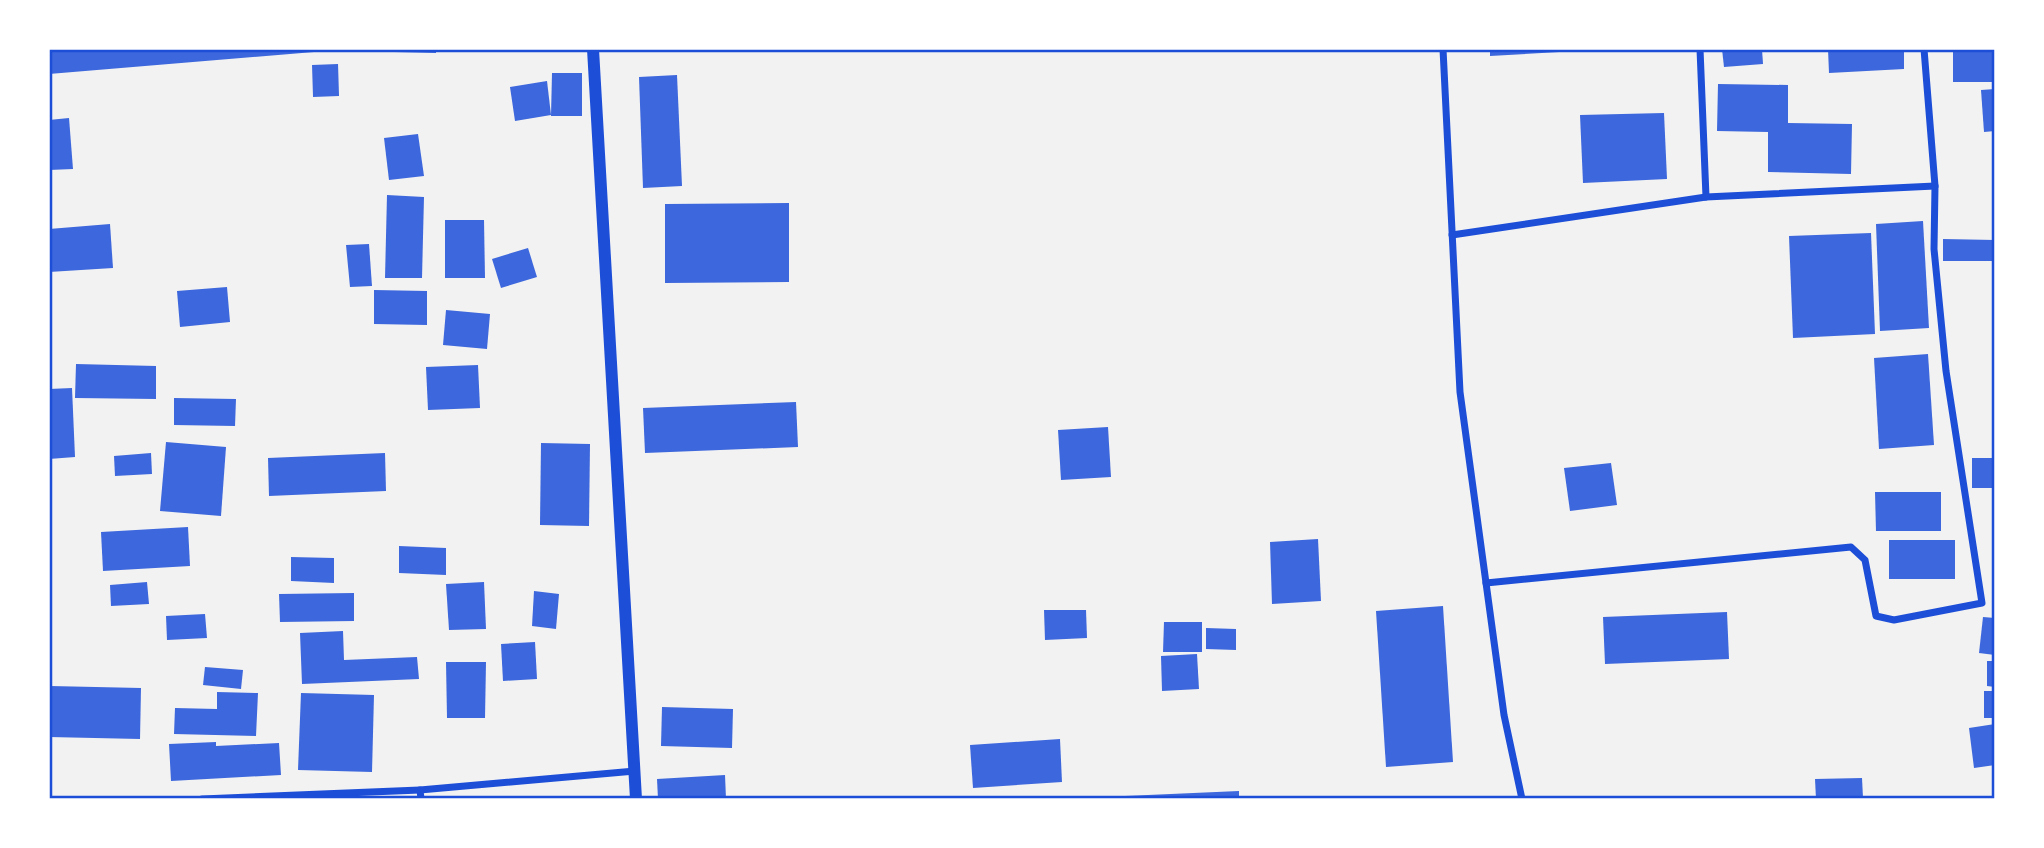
<svg xmlns="http://www.w3.org/2000/svg" width="2044" height="848" viewBox="0 0 2044 848" font-family="Arial,sans-serif">
<style>
.building{fill:#3d67dc}
.lines{fill:none;stroke-linecap:round;stroke-linejoin:round}
.minor{stroke:#1d4ed8;stroke-width:7}
.tertiary{stroke:#1d4ed8;stroke-width:12}
.neatline{fill:none;stroke:#1d4ed8;stroke-width:2.5}
</style>
<rect width="100%" height="100%" fill="#f2f2f2"/>
<!-- building -->
<g class="building">
<path d="M 49,49 L 325,49 L 326,51 L 49,74 Z"/>
<path d="M 394,49 L 436,49 L 436,53 L 394,52 Z"/>
<path d="M 1490,49 L 1577,49 L 1577,51 L 1490,56 Z"/>
<path d="M 1722,49 L 1762,49 L 1763,64 L 1724,67 Z"/>
<path d="M 1828,49 L 1904,49 L 1904,69 L 1829,73 Z"/>
<rect x="1953" y="49" width="42" height="33"/>
<path d="M 338,64 L 339,96 L 313,97 L 312,65 Z"/>
<path d="M 552,73 L 582,73 L 582,116 L 551,116 Z"/>
<path d="M 677,75 L 682,186 L 643,188 L 639,77 Z"/>
<path d="M 547,81 L 551,115 L 515,121 L 510,87 Z"/>
<path d="M 1718,84 L 1788,85 L 1788,123 L 1852,124 L 1851,174 L 1768,172 L 1768,132 L 1717,131 Z"/>
<path d="M 1995,89 L 1995,131 L 1984,132 L 1981,90 Z"/>
<path d="M 1664,113 L 1667,179 L 1583,183 L 1580,115 Z"/>
<path d="M 69,118 L 73,169 L 49,170 L 49,120 Z"/>
<path d="M 418,134 L 424,176 L 389,180 L 384,138 Z"/>
<path d="M 387,195 L 424,197 L 422,278 L 385,278 Z"/>
<path d="M 789,203 L 789,282 L 665,283 L 665,204 Z"/>
<path d="M 445,220 L 484,220 L 485,278 L 445,278 Z"/>
<path d="M 1923,221 L 1929,328 L 1880,331 L 1876,224 Z"/>
<path d="M 110,224 L 113,268 L 49,272 L 49,229 Z"/>
<path d="M 1871,233 L 1875,334 L 1793,338 L 1789,236 Z"/>
<path d="M 1943,239 L 1995,240 L 1995,261 L 1943,261 Z"/>
<path d="M 369,244 L 372,286 L 350,287 L 346,245 Z"/>
<path d="M 528,248 L 537,277 L 501,288 L 492,259 Z"/>
<path d="M 227,287 L 230,322 L 180,327 L 177,291 Z"/>
<path d="M 374,290 L 427,291 L 427,325 L 374,324 Z"/>
<path d="M 446,310 L 490,314 L 487,349 L 443,345 Z"/>
<path d="M 1928,354 L 1934,445 L 1879,449 L 1874,358 Z"/>
<path d="M 76,364 L 156,366 L 156,399 L 75,398 Z"/>
<path d="M 478,365 L 480,408 L 428,410 L 426,367 Z"/>
<path d="M 72,388 L 75,457 L 49,459 L 49,389 Z"/>
<path d="M 174,398 L 236,399 L 235,426 L 174,425 Z"/>
<path d="M 796,402 L 798,447 L 645,453 L 643,408 Z"/>
<path d="M 1108,427 L 1111,477 L 1061,480 L 1058,430 Z"/>
<path d="M 166,442 L 226,447 L 221,516 L 160,511 Z"/>
<path d="M 541,443 L 590,444 L 589,526 L 540,525 Z"/>
<path d="M 151,453 L 152,474 L 115,476 L 114,456 Z"/>
<path d="M 385,453 L 386,491 L 269,496 L 268,458 Z"/>
<rect x="1972" y="458" width="23" height="30"/>
<path d="M 1611,463 L 1617,505 L 1570,511 L 1564,468 Z"/>
<path d="M 1875,492 L 1941,492 L 1941,531 L 1876,531 Z"/>
<path d="M 188,527 L 190,566 L 103,571 L 101,532 Z"/>
<path d="M 1318,539 L 1321,601 L 1272,604 L 1270,542 Z"/>
<rect x="1889" y="540" width="66" height="39"/>
<path d="M 399,546 L 446,548 L 446,575 L 399,573 Z"/>
<path d="M 291,557 L 334,558 L 334,583 L 291,581 Z"/>
<path d="M 147,582 L 149,604 L 111,606 L 110,585 Z"/>
<path d="M 484,582 L 486,629 L 449,630 L 446,584 Z"/>
<path d="M 534,591 L 559,594 L 556,629 L 532,626 Z"/>
<path d="M 354,593 L 354,621 L 280,622 L 279,594 Z"/>
<path d="M 1443,606 L 1453,762 L 1386,767 L 1376,611 Z"/>
<path d="M 1044,610 L 1086,610 L 1087,638 L 1045,640 Z"/>
<path d="M 1727,612 L 1729,659 L 1605,664 L 1603,617 Z"/>
<path d="M 205,614 L 207,638 L 167,640 L 166,616 Z"/>
<path d="M 1983,617 L 1995,618 L 1995,655 L 1979,653 Z"/>
<path d="M 1164,622 L 1202,622 L 1202,652 L 1163,652 Z"/>
<path d="M 1206,628 L 1236,629 L 1236,650 L 1206,649 Z"/>
<path d="M 343,631 L 344,660 L 417,657 L 419,679 L 302,684 L 300,633 Z"/>
<path d="M 535,642 L 537,679 L 503,681 L 501,644 Z"/>
<path d="M 1197,654 L 1199,689 L 1162,691 L 1161,656 Z"/>
<path d="M 1987,661 L 1995,661 L 1995,687 L 1987,686 Z"/>
<path d="M 446,662 L 486,662 L 485,718 L 447,718 Z"/>
<path d="M 205,667 L 243,670 L 241,689 L 203,685 Z"/>
<path d="M 50,686 L 141,688 L 140,739 L 49,737 Z"/>
<rect x="1984" y="691" width="11" height="27"/>
<path d="M 217,692 L 258,693 L 256,736 L 174,734 L 175,708 L 217,709 Z"/>
<path d="M 301,693 L 374,695 L 372,772 L 298,770 Z"/>
<path d="M 662,707 L 733,709 L 732,748 L 661,746 Z"/>
<path d="M 1995,724 L 1995,765 L 1974,768 L 1969,728 Z"/>
<path d="M 1060,739 L 1062,782 L 973,788 L 970,745 Z"/>
<path d="M 216,742 L 216,746 L 279,743 L 281,775 L 171,781 L 169,744 Z"/>
<path d="M 725,775 L 726,799 L 658,799 L 657,779 Z"/>
<path d="M 1862,778 L 1863,798 L 1816,799 L 1815,779 Z"/>
<path d="M 1239,791 L 1239,799 L 1125,799 L 1125,796 Z"/>
</g>
<g class="lines">
<!-- minor -->
<g class="minor">
<path d="M 1443,49 L 1460,392 L 1504,715 L 1522,799"/>
<path d="M 1706,197 L 1935,186"/>
<path d="M 1452,235 L 1706,197 L 1700,49"/>
<path d="M 1486,583 L 1851,547 L 1865,560 L 1876,616 L 1894,620 L 1982,603 L 1946,371 L 1934,249 L 1935,186 L 1924,49"/>
<path d="M 202,799 L 420,790"/>
<path d="M 421,799 L 420,790 L 635,771"/>
</g>
<!-- tertiary -->
<path class="tertiary" d="M 593,49 L 636,799"/>
</g>
<!-- border -->
<rect width="2044" height="848" fill="none" stroke="#ffffff" stroke-width="102"/>
<rect x="51" y="51" width="1942" height="746" class="neatline"/>
</svg>
